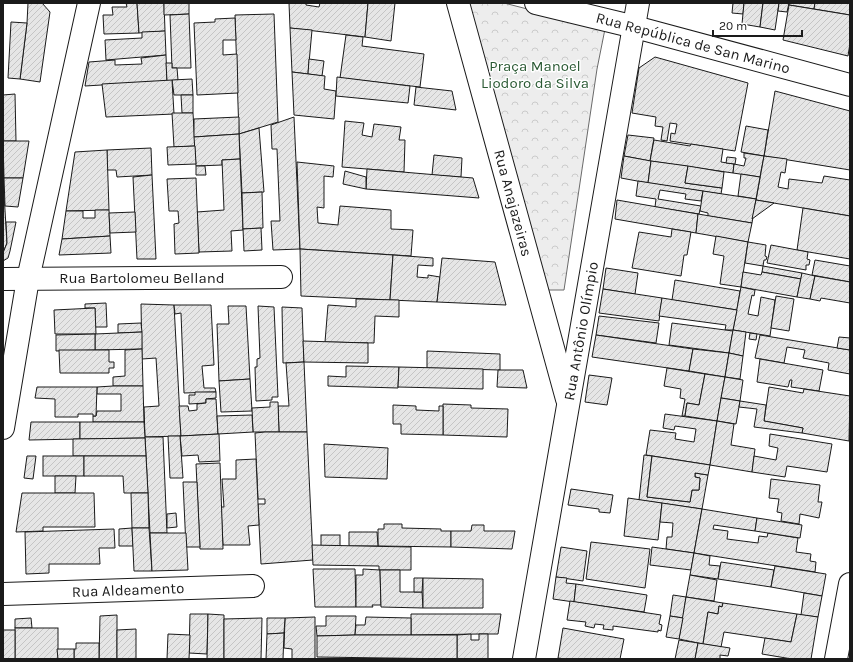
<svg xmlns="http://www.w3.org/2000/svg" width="853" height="662" viewBox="0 0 853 662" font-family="Karla,sans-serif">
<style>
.park{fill:url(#park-crowns);stroke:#6a6a6a}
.building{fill:url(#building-hatch);stroke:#1a1a1a}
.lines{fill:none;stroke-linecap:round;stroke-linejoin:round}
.minor-casing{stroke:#1a1a1a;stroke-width:24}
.minor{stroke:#fff;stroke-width:22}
.labels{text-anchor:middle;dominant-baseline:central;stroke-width:3;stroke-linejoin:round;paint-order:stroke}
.street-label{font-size:15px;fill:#1a1a1a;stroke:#fff}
.park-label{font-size:15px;fill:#2b5a34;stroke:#fff}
</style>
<defs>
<pattern id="park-crowns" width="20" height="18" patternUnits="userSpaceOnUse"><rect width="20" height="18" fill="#ededed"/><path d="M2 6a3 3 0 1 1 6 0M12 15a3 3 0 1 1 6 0" fill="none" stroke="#cbcbcb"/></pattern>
<pattern id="building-hatch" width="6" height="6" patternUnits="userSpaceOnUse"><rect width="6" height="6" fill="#e6e6e6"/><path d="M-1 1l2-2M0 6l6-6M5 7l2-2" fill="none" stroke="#c5c5c5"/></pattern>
</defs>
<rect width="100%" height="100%" fill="#fff"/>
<!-- park -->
<path class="park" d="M 448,3 L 504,3 L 605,29 L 597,69 L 564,290 L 535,290 Z"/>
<!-- building -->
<g class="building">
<path d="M 28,3 L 42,3 L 50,12 L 40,82 L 20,79 L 27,23 Z"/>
<path d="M 126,3 L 137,3 L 139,33 L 104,34 L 103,15 L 113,15 L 112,7 L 127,7 Z"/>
<path d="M 137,3 L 164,3 L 165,31 L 139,33 Z"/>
<path d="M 164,3 L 189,3 L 189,14 L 164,15 Z"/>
<path d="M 289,3 L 306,3 L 306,5 L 319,7 L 320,3 L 368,3 L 365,37 L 290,28 Z"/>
<path d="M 368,3 L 395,3 L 391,41 L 365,37 Z"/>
<path d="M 733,3 L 744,3 L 743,14 L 732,13 Z"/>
<path d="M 744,3 L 763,3 L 760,27 L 742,24 Z"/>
<path d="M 763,3 L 779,3 L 775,30 L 760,27 Z"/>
<path d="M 779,3 L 789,3 L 787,12 L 778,11 Z"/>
<path d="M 789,3 L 815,3 L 814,9 L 789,5 Z"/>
<path d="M 815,3 L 850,3 L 850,15 L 814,9 Z"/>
<path d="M 789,5 L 850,15 L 850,43 L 848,56 L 783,40 Z"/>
<path d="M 189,14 L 191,68 L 172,68 L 170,15 Z"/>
<path d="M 274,14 L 278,122 L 239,134 L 235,15 Z"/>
<path d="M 235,18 L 236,40 L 223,40 L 223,55 L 237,54 L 238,93 L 197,95 L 194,23 L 215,22 L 215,19 Z"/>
<path d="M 11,22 L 27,23 L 20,79 L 8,78 Z"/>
<path d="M 290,28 L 312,30 L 308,74 L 292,72 Z"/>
<path d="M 165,31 L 166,55 L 106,60 L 105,40 L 142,38 L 142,32 Z"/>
<path d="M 346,35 L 363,37 L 362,46 L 424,54 L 420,87 L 340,78 Z"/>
<path d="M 166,55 L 167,81 L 85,86 L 89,62 L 115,60 L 115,65 L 142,64 L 141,58 Z"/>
<path d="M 655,57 L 748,83 L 735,151 L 670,141 L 671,133 L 675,134 L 677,124 L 670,123 L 667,141 L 661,140 L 663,127 L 655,126 L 656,117 L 632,113 L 639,68 Z"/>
<path d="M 309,59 L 324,61 L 322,76 L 308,74 Z"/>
<path d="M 166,63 L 172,63 L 172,68 L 177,68 L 178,80 L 167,81 Z"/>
<path d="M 292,72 L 325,76 L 324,89 L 336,91 L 334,119 L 294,115 Z"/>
<path d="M 337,77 L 410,86 L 408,103 L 336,96 Z"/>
<path d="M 192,79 L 193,95 L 174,95 L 172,80 Z"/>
<path d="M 172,80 L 174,114 L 106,117 L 102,84 Z"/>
<path d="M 416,87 L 452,91 L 456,110 L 414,105 Z"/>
<path d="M 775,91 L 850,111 L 850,170 L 764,156 Z"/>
<path d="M 15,94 L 16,141 L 3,141 L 3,95 Z"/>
<path d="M 181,95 L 193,95 L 193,113 L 182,113 Z"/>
<path d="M 172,113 L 193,113 L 195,146 L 174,147 Z"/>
<path d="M 239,117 L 239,134 L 194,137 L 194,119 Z"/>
<path d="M 294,117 L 300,249 L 273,250 L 271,221 L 280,221 L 277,149 L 272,149 L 271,125 Z"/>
<path d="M 345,121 L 364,123 L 362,135 L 372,137 L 374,124 L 401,127 L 399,140 L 405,140 L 404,172 L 342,167 Z"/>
<path d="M 746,126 L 768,130 L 764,156 L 741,152 Z"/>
<path d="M 259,128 L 264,192 L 242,193 L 239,134 Z"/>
<path d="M 239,134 L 240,159 L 222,160 L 222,165 L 196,166 L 194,137 Z"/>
<path d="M 628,135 L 654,138 L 650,161 L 624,156 Z"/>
<path d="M 654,140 L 690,146 L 691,144 L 723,149 L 721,162 L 734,164 L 733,173 L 650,161 Z"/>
<path d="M 3,141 L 29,141 L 23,178 L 4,178 Z"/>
<path d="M 195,146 L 196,164 L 168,165 L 167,147 Z"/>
<path d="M 151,148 L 152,175 L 117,177 L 116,170 L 107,170 L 107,150 Z"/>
<path d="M 107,150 L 109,210 L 66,211 L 75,152 Z"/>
<path d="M 744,153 L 764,156 L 760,177 L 733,173 L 734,164 L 744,166 L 746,158 L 744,158 Z"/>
<path d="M 434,155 L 462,158 L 461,177 L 432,175 Z"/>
<path d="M 624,156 L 651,161 L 648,183 L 621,178 Z"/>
<path d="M 764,156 L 787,159 L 785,173 L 781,172 L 778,187 L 788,189 L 789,179 L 822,183 L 824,176 L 850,180 L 850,216 L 756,200 Z"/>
<path d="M 727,157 L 736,158 L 735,164 L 726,163 Z"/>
<path d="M 240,159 L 243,230 L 231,231 L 232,251 L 199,252 L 197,212 L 224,210 L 222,160 Z"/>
<path d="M 651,161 L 688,166 L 685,183 L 722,188 L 721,194 L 648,183 Z"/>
<path d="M 297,162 L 334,166 L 333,177 L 324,176 L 324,208 L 317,207 L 318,223 L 338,225 L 340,206 L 391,210 L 391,229 L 413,230 L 411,256 L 300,249 Z"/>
<path d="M 196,166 L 205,166 L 206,175 L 196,175 Z"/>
<path d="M 688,166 L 724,172 L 722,188 L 685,183 Z"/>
<path d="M 367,169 L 473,178 L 479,198 L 366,189 Z"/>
<path d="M 345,171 L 366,177 L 366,189 L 343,184 Z"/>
<path d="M 741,174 L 760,177 L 756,199 L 738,196 Z"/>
<path d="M 152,175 L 156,259 L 137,259 L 133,177 Z"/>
<path d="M 3,178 L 7,243 L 3,253 Z"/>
<path d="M 4,178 L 23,178 L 18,207 L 5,206 Z"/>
<path d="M 196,178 L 199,253 L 175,254 L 174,224 L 179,223 L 178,211 L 169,211 L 167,179 Z"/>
<path d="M 638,181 L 703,191 L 701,201 L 685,199 L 686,194 L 660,190 L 658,199 L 701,206 L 699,214 L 655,207 L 656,199 L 636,196 Z"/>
<path d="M 703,191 L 756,199 L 752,223 L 708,216 L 708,213 L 700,211 Z"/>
<path d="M 262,192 L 263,228 L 243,229 L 242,193 Z"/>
<path d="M 617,200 L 698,214 L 696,233 L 615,219 Z"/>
<path d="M 756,200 L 774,203 L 752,219 Z"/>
<path d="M 803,208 L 850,216 L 850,259 L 797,250 Z"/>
<path d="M 95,210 L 109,210 L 110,236 L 62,239 L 66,211 L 83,211 L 83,218 L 95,218 Z"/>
<path d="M 135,212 L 136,232 L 110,233 L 109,213 Z"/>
<path d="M 698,214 L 752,223 L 748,242 L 696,233 Z"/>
<path d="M 6,222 L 16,222 L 10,251 L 8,258 L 3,261 L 3,253 L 7,243 Z"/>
<path d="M 261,228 L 262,250 L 244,251 L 243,229 Z"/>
<path d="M 672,229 L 691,232 L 687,255 L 684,255 L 681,276 L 632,268 L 639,232 L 671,237 Z"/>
<path d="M 110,236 L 111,253 L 59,255 L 62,239 Z"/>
<path d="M 716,236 L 748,242 L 741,287 L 720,284 L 724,256 L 713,254 Z"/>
<path d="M 748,242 L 766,245 L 765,256 L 767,257 L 766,260 L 764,260 L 763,266 L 745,263 Z"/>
<path d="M 771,245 L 808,252 L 807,259 L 810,260 L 809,265 L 806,265 L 806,270 L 767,263 Z"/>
<path d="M 300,249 L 393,255 L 390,300 L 301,296 Z"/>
<path d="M 393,255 L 433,258 L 433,266 L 418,265 L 417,277 L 428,278 L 428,275 L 440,277 L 437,302 L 390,300 Z"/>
<path d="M 442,258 L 495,262 L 506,305 L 437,302 Z"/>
<path d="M 815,260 L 850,266 L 850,282 L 812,275 Z"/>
<path d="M 763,266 L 802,273 L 801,279 L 762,272 Z"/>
<path d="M 606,268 L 638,273 L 635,294 L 603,289 Z"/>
<path d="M 743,272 L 761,275 L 762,272 L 801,279 L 797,297 L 741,287 Z"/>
<path d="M 802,273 L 815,276 L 810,299 L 797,297 Z"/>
<path d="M 815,276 L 850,282 L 850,303 L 821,298 L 820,301 L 810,299 Z"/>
<path d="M 675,280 L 740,291 L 737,310 L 672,300 Z"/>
<path d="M 741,287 L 755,290 L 754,296 L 752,295 L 748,314 L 758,316 L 761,297 L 775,300 L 770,336 L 733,330 Z"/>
<path d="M 603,289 L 662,298 L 659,321 L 599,313 Z"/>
<path d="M 776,296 L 794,299 L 789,331 L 771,328 Z"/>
<path d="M 662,298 L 737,310 L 733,330 L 725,330 L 726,325 L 659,316 Z"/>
<path d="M 356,299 L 399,300 L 399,317 L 375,316 L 374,343 L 325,342 L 328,305 L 356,307 Z"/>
<path d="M 106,303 L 107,327 L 95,327 L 95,308 L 85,308 L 85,304 Z"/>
<path d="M 141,304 L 174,305 L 181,436 L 145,437 L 144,407 L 159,406 L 156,358 L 142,359 Z"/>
<path d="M 174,305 L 211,305 L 214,365 L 202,366 L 204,388 L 215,388 L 216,392 L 184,393 L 181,313 L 175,314 Z"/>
<path d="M 228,306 L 246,306 L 250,379 L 219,381 L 217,324 L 229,324 Z"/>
<path d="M 258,306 L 274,307 L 278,397 L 272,397 L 272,400 L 256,401 L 255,367 L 257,367 L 257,359 L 260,358 Z"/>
<path d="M 282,307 L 302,308 L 304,362 L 283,363 Z"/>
<path d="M 95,308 L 96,334 L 55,334 L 54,310 Z"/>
<path d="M 599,316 L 659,323 L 656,343 L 596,335 Z"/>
<path d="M 141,323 L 142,332 L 118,333 L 118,324 Z"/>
<path d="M 672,323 L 733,331 L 729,353 L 669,345 Z"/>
<path d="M 733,330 L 746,332 L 743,356 L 729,353 Z"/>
<path d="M 142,332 L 142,349 L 95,350 L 95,334 Z"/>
<path d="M 750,333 L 757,334 L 756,340 L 749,339 Z"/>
<path d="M 95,334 L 95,350 L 56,351 L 56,335 Z"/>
<path d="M 596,335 L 693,349 L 689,371 L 592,357 Z"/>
<path d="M 760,335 L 850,350 L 850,374 L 828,370 L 829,363 L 803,358 L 805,350 L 787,347 L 784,363 L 755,358 Z"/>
<path d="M 839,337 L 850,338 L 850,350 L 837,348 Z"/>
<path d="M 303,341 L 368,343 L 368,363 L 304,362 Z"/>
<path d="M 142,349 L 143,386 L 113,386 L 113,377 L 125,376 L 125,350 Z"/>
<path d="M 693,349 L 729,353 L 725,377 L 689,371 Z"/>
<path d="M 59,350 L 109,350 L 109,362 L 114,362 L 114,368 L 109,368 L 109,373 L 60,373 Z"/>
<path d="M 427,351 L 500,354 L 500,370 L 427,368 Z"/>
<path d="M 729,353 L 743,356 L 740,379 L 725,377 Z"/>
<path d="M 760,359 L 823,370 L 819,391 L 791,387 L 792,380 L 790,380 L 788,387 L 757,382 Z"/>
<path d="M 304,362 L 307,432 L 279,432 L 278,406 L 289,406 L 286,363 Z"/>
<path d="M 346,366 L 399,367 L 398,388 L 328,386 L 328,376 L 346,377 Z"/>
<path d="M 399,367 L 483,369 L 483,389 L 398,387 Z"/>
<path d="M 667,368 L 705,374 L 699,405 L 687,403 L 685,416 L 682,416 L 685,399 L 680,398 L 681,389 L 664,386 Z"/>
<path d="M 498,370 L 523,370 L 527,388 L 497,387 Z"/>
<path d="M 705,374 L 725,377 L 717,421 L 685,416 L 687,403 L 699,405 Z"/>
<path d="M 589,375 L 612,378 L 607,405 L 585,402 Z"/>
<path d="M 725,377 L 743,380 L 740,401 L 721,398 Z"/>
<path d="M 250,379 L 252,411 L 221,412 L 219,381 Z"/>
<path d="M 113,386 L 143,386 L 144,422 L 93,422 L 93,416 L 96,416 L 97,411 L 121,411 L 121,394 L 97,394 L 97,387 Z"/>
<path d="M 37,387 L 97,387 L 96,416 L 93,416 L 93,414 L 78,414 L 78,417 L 55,417 L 55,399 L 35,398 Z"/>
<path d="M 769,387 L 803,393 L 804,389 L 850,396 L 849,441 L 802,433 L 803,428 L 764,421 Z"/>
<path d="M 195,392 L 216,392 L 216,398 L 206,399 L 206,403 L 189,404 L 189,395 L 195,395 Z"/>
<path d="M 721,398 L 740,401 L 736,424 L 717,421 Z"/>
<path d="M 206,399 L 216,399 L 218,434 L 181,436 L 179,406 L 188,406 L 189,411 L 197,410 L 197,404 L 206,403 Z"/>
<path d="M 740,401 L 766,405 L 764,421 L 803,428 L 802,433 L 754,427 L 757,409 L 739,407 Z"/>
<path d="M 270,402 L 278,402 L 279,432 L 253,432 L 252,408 L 270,407 Z"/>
<path d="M 443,404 L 471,405 L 471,408 L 508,409 L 507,437 L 443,435 Z"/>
<path d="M 393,405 L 416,406 L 416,410 L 439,411 L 439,406 L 443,406 L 443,435 L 401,434 L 401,424 L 393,424 Z"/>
<path d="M 665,414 L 717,421 L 710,465 L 646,455 L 650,430 L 676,433 L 675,439 L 694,442 L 696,429 L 675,426 L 674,430 L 663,428 Z"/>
<path d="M 252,415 L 253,432 L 218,434 L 217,416 Z"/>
<path d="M 717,421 L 734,424 L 731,445 L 755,449 L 752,472 L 710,465 Z"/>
<path d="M 31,422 L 80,422 L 80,439 L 29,440 Z"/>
<path d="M 80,422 L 144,422 L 145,438 L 80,439 Z"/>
<path d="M 265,432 L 307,432 L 313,560 L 261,564 L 258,504 L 265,504 L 265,499 L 258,499 L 255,433 Z"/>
<path d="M 219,434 L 220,461 L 199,462 L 198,455 L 182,456 L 180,436 Z"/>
<path d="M 770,434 L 832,444 L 827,472 L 787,466 L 785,477 L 752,472 L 754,456 L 776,460 L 778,448 L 769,446 Z"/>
<path d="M 168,436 L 180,436 L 183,478 L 170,478 Z"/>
<path d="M 145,437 L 163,437 L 167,533 L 150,533 Z"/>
<path d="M 145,438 L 146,456 L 73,456 L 73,439 Z"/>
<path d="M 324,444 L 388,448 L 387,479 L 325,477 Z"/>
<path d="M 644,455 L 652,456 L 647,497 L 690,502 L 692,490 L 699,490 L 700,478 L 695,477 L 695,473 L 708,475 L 702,509 L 639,500 Z"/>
<path d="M 27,456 L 36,456 L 33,479 L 24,478 Z"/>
<rect x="43" y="456" width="41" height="20"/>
<path d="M 84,456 L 146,456 L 148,493 L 124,493 L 123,476 L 84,476 Z"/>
<path d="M 652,456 L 710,465 L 708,475 L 695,473 L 695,477 L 700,478 L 699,490 L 692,490 L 690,502 L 647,497 Z"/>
<path d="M 256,459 L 259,525 L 248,526 L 250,545 L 223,545 L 221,507 L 224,507 L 222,479 L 236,479 L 236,460 Z"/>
<path d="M 220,463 L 223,549 L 200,549 L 196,464 Z"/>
<path d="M 55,476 L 76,476 L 75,493 L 55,493 Z"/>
<path d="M 771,479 L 820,485 L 818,502 L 822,502 L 819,518 L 800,514 L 799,524 L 781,521 L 782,513 L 777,512 L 779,499 L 769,498 Z"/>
<path d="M 183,482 L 197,482 L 200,547 L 186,547 Z"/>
<path d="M 571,489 L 613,495 L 610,513 L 599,512 L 599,509 L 568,505 Z"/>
<path d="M 22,493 L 94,493 L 95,527 L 43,527 L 43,531 L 16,532 Z"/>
<path d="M 131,493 L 148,493 L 149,528 L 132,528 Z"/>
<path d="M 628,498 L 662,503 L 658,540 L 624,536 Z"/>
<path d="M 662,503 L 702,509 L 694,553 L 666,549 L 667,537 L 672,537 L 673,523 L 660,522 Z"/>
<path d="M 702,509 L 757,518 L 755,531 L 714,525 L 713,529 L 728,531 L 727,539 L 758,543 L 759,536 L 767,537 L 768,533 L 798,538 L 796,552 L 811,554 L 810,561 L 816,562 L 815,572 L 694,553 Z"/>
<path d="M 176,513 L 177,527 L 167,528 L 167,514 Z"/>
<path d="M 757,518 L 802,525 L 800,538 L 755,531 Z"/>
<path d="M 384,524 L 402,524 L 402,528 L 441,529 L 441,531 L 451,531 L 451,547 L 378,546 L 378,529 L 384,529 Z"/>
<path d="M 472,525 L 484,525 L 484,531 L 515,531 L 512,549 L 451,547 L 451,531 L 471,531 Z"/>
<path d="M 132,528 L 133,546 L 119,546 L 119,529 Z"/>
<path d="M 132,528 L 149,528 L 152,571 L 134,571 Z"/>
<path d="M 114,529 L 115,548 L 99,548 L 100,564 L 49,564 L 49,573 L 26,574 L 25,532 Z"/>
<path d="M 349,532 L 377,532 L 378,546 L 349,546 Z"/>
<path d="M 150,533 L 186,533 L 188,570 L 152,571 Z"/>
<rect x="321" y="535" width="19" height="11"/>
<path d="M 591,542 L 650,549 L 645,588 L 586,579 Z"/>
<path d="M 312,545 L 411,547 L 411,570 L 379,570 L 379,566 L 313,565 Z"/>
<path d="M 561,547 L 587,551 L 583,581 L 556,577 Z"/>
<path d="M 652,547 L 694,553 L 691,570 L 650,565 Z"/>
<path d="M 694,553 L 710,556 L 709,565 L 720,566 L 718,579 L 690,575 Z"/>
<path d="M 721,562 L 774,570 L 771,587 L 718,579 Z"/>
<path d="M 775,566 L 826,574 L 822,596 L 771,587 Z"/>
<path d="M 313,569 L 355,569 L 356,607 L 315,607 Z"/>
<path d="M 363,569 L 380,570 L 381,605 L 372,605 L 373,607 L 356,607 L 356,575 L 363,575 Z"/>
<path d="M 380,570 L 400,570 L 400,592 L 422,592 L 423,608 L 381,607 Z"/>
<path d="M 690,575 L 717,580 L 714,601 L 686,597 Z"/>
<path d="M 556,577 L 567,578 L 566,583 L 576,584 L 574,602 L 553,599 Z"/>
<path d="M 414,578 L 423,578 L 422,592 L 414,592 Z"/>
<path d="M 423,578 L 483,579 L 483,608 L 423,608 Z"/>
<path d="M 576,584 L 647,595 L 644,612 L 574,602 Z"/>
<path d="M 804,593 L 822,596 L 818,617 L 801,615 Z"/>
<path d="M 673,595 L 686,597 L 683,618 L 670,616 Z"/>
<path d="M 686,597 L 723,603 L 722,607 L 719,606 L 718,614 L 708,612 L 703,644 L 679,639 Z"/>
<path d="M 570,601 L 661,615 L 659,624 L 662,625 L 661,631 L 658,630 L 658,632 L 613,626 L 613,630 L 603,629 L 604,625 L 595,624 L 594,628 L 585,626 L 586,622 L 567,620 Z"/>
<path d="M 723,603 L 797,614 L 791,642 L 724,632 L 721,647 L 703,644 L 708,612 L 718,614 L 719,606 L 722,607 Z"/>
<path d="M 190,614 L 208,614 L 207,654 L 189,653 Z"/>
<path d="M 208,614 L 224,615 L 224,659 L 207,659 Z"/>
<path d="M 411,614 L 501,614 L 498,634 L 479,634 L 411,635 Z"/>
<path d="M 797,614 L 818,617 L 811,659 L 792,659 L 762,654 L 765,638 L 791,642 Z"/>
<path d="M 117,615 L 117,659 L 99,659 L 100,616 Z"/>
<path d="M 326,616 L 356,616 L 355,635 L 317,636 L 316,626 L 326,626 Z"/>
<path d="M 670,616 L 683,618 L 679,639 L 666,637 Z"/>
<path d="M 315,617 L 315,659 L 292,659 L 292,649 L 284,648 L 285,618 Z"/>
<path d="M 366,617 L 411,618 L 411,635 L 355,635 L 356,625 L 365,625 Z"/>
<path d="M 31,618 L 32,628 L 15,628 L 15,619 Z"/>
<path d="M 262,618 L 261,659 L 224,659 L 224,619 Z"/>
<path d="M 267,618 L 285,618 L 284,633 L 267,634 Z"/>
<rect x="15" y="628" width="43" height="31"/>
<path d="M 563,628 L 624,639 L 620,659 L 565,659 L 558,658 Z"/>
<path d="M 136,629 L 136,659 L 117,659 L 117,630 Z"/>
<rect x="3" y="630" width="12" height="29"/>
<path d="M 284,633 L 283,659 L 266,659 L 267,634 Z"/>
<path d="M 168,634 L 190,635 L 189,659 L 167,659 Z"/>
<path d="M 471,634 L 471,640 L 479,640 L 479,634 L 488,634 L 488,659 L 457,659 L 457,635 Z"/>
<path d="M 355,635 L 457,635 L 457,659 L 317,657 L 317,636 Z"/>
<path d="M 679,640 L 698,643 L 695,659 L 675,659 Z"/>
<path d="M 76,643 L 99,643 L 99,659 L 74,659 L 74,649 L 76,649 Z"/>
<path d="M 698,643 L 730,648 L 728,656 L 720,655 L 720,659 L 695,659 Z"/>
<path d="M 57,649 L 74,649 L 74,659 L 58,659 Z"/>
</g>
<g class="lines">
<!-- minor casing -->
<g class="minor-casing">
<g id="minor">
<path d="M 458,3 L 567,399"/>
<path d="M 536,3 L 635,27 L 850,85"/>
<path d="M 3,279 L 281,277"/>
<path d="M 3,428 L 28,279 L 89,3"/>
<path d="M 3,594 L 253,586"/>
<path d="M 524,659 L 638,3"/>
<path d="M 836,659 L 850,584"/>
</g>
</g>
<!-- minor -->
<use href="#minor" class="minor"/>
</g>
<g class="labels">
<!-- street labels -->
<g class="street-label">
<text transform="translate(693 43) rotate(15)">Rua República de San Marino</text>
<text transform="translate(513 203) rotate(75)">Rua Anajazeiras</text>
<text x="142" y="278">Rua Bartolomeu Belland</text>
<text transform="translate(581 331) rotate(-80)">Rua Antônio Olímpio</text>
<text transform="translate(128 590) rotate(-2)">Rua Aldeamento</text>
</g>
<!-- park labels -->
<g class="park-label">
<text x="535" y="66">Praça Manoel<tspan x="535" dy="17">Liodoro da Silva</tspan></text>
</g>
</g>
<!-- border -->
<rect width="853" height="662" fill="none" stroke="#1a1a1a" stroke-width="8"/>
<!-- scale -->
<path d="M713 30v6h89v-6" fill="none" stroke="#1a1a1a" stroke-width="2"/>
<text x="719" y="30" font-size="12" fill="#1a1a1a" stroke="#ffffff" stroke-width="3" paint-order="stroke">20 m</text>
</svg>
